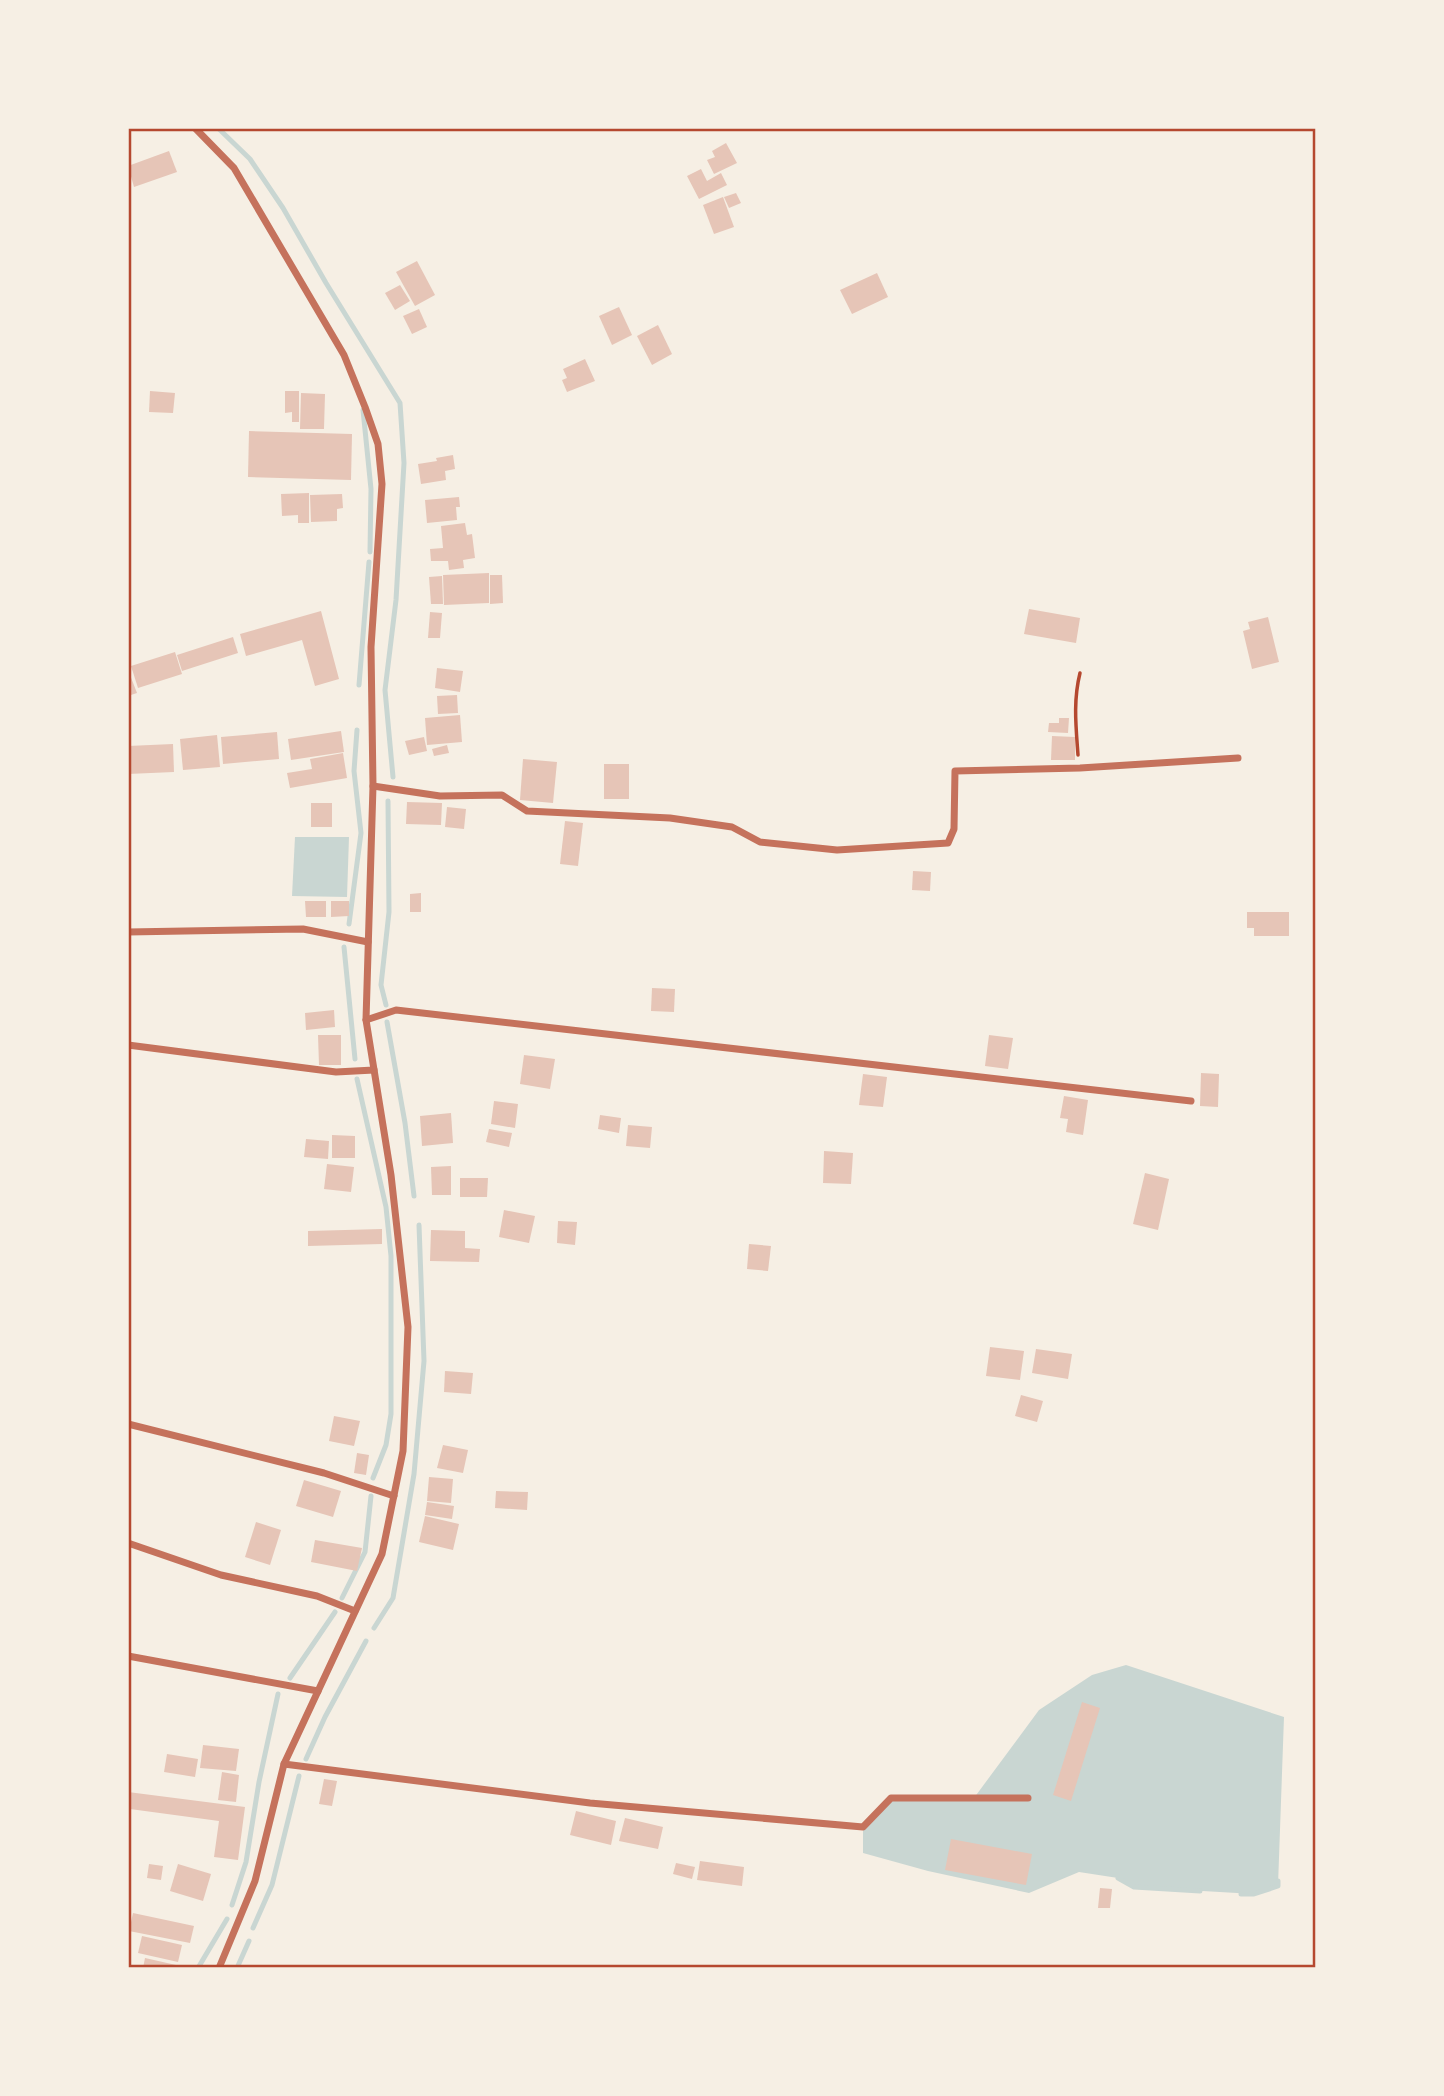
<svg xmlns="http://www.w3.org/2000/svg" width="1444" height="2096" viewBox="0 0 1444 2096" font-family="Jost,sans-serif">
<style>
.water{fill:#c9d6d2}
.lines{fill:none;stroke-linecap:round;stroke-linejoin:round}
.stream{stroke:#c9d6d2;stroke-width:5}
.building{fill:#e6c5b7}
.path{stroke:#b5482f;stroke-width:3.5}
.minor{stroke:#c5725c;stroke-width:7}
.neatline{fill:none;stroke:#b5482f;stroke-width:2.5}
</style>
<rect width="100%" height="100%" fill="#f6efe4"/>
<!-- water -->
<g class="water">
<path d="M 295,837 L 349,837 L 347,897 L 292,896 Z"/>
<path d="M 1126,1665 L 1284,1717 L 1278,1886 L 1254,1894 L 1134,1887 L 1118,1878 L 1079,1872 L 1029,1893 L 928,1871 L 863,1853 L 863,1827 L 891,1798 L 974,1798 L 1039,1710 L 1092,1675 Z"/>
</g>
<g class="lines">
<!-- stream -->
<g class="stream">
<path d="M 218,128 L 250,159 L 283,208 L 326,283 L 400,403 L 404,463 L 396,600 L 385,690 L 393,777"/>
<path d="M 363,410 L 371,489 L 370,552"/>
<path d="M 359,685 L 369,562"/>
<path d="M 349,924 L 361,833 L 354,771 L 357,730"/>
<path d="M 344,947 L 355,1059"/>
<path d="M 386,1005 L 381,985 L 389,912 L 388,801"/>
<path d="M 387,1022 L 405,1123 L 414,1196"/>
<path d="M 357,1079 L 386,1207 L 391,1256 L 391,1414 L 386,1445 L 373,1478"/>
<path d="M 342,1598 L 365,1552 L 371,1496"/>
<path d="M 374,1628 L 393,1598 L 414,1474 L 424,1361 L 419,1225"/>
<path d="M 290,1678 L 335,1612"/>
<path d="M 306,1759 L 325,1717 L 366,1641"/>
<path d="M 1118,1878 L 1134,1887 L 1200,1891"/>
<path d="M 1241,1894 L 1254,1894 L 1278,1886 L 1278,1881"/>
<path d="M 232,1905 L 246,1862 L 259,1782 L 278,1694"/>
<path d="M 253,1928 L 272,1885 L 299,1776"/>
<path d="M 198,1968 L 227,1919"/>
<path d="M 237,1968 L 249,1941"/>
</g>
</g>
<!-- building -->
<g class="building">
<path d="M 726,143 L 737,163 L 714,174 L 707,160 L 715,157 L 712,151 Z"/>
<path d="M 169,151 L 177,172 L 134,187 L 128,166 Z"/>
<path d="M 701,169 L 707,181 L 721,173 L 727,185 L 699,199 L 687,176 Z"/>
<path d="M 736,193 L 741,203 L 729,208 L 724,197 Z"/>
<path d="M 723,197 L 734,227 L 714,234 L 703,205 Z"/>
<path d="M 417,261 L 435,295 L 415,306 L 396,272 Z"/>
<path d="M 877,273 L 888,297 L 852,314 L 840,290 Z"/>
<path d="M 400,285 L 410,301 L 395,310 L 385,293 Z"/>
<path d="M 619,307 L 632,335 L 612,345 L 599,316 Z"/>
<path d="M 419,309 L 427,327 L 412,334 L 403,316 Z"/>
<path d="M 658,325 L 672,354 L 652,365 L 637,336 Z"/>
<path d="M 585,359 L 595,381 L 567,392 L 562,380 L 567,378 L 563,369 Z"/>
<path d="M 150,391 L 175,393 L 173,413 L 149,412 Z"/>
<path d="M 285,391 L 299,391 L 299,422 L 292,422 L 292,412 L 285,413 Z"/>
<path d="M 301,393 L 325,394 L 324,429 L 300,429 Z"/>
<path d="M 249,431 L 352,434 L 351,480 L 248,477 Z"/>
<path d="M 453,455 L 455,469 L 445,471 L 446,480 L 421,484 L 418,464 L 437,461 L 436,458 Z"/>
<path d="M 309,493 L 309,523 L 298,523 L 298,515 L 282,516 L 281,494 Z"/>
<path d="M 342,494 L 343,508 L 337,509 L 337,521 L 311,522 L 310,495 Z"/>
<path d="M 459,497 L 460,507 L 456,507 L 457,520 L 427,523 L 425,500 Z"/>
<path d="M 465,523 L 467,535 L 472,534 L 475,558 L 463,560 L 464,568 L 449,570 L 448,561 L 431,561 L 430,549 L 443,548 L 441,526 Z"/>
<path d="M 489,573 L 489,603 L 444,605 L 443,575 Z"/>
<path d="M 490,575 L 502,575 L 503,603 L 490,604 Z"/>
<path d="M 442,576 L 443,604 L 431,604 L 429,577 Z"/>
<path d="M 1029,609 L 1080,618 L 1076,643 L 1024,634 Z"/>
<path d="M 321,611 L 339,679 L 315,686 L 302,640 L 246,656 L 240,634 Z"/>
<path d="M 430,612 L 442,613 L 440,638 L 428,638 Z"/>
<path d="M 1268,617 L 1279,662 L 1252,669 L 1243,631 L 1250,629 L 1248,622 Z"/>
<path d="M 233,637 L 238,653 L 182,671 L 177,655 Z"/>
<path d="M 175,652 L 182,674 L 138,688 L 131,666 Z"/>
<path d="M 437,668 L 463,671 L 460,692 L 435,688 Z"/>
<path d="M 130,675 L 137,693 L 128,696 L 128,676 Z"/>
<path d="M 457,695 L 458,713 L 438,714 L 437,696 Z"/>
<path d="M 460,715 L 462,742 L 427,745 L 425,718 Z"/>
<path d="M 1059,718 L 1069,718 L 1068,733 L 1048,732 L 1049,723 L 1059,723 Z"/>
<path d="M 341,731 L 344,752 L 291,760 L 288,739 Z"/>
<path d="M 277,732 L 279,759 L 223,764 L 221,737 Z"/>
<path d="M 217,735 L 220,767 L 183,770 L 180,739 Z"/>
<path d="M 1052,736 L 1075,737 L 1075,760 L 1051,760 Z"/>
<path d="M 424,737 L 427,751 L 409,755 L 405,741 Z"/>
<path d="M 173,744 L 174,772 L 128,774 L 128,746 Z"/>
<path d="M 447,745 L 449,753 L 434,756 L 432,749 Z"/>
<path d="M 343,753 L 347,778 L 290,788 L 287,773 L 312,769 L 310,759 Z"/>
<path d="M 523,759 L 557,762 L 553,803 L 520,800 Z"/>
<rect x="604" y="764" width="25" height="35"/>
<path d="M 407,802 L 442,803 L 441,825 L 406,824 Z"/>
<rect x="311" y="803" width="21" height="24"/>
<path d="M 447,807 L 466,809 L 464,829 L 445,827 Z"/>
<path d="M 565,821 L 583,823 L 578,866 L 560,864 Z"/>
<path d="M 913,871 L 931,872 L 930,891 L 912,890 Z"/>
<path d="M 421,893 L 421,912 L 410,912 L 410,894 Z"/>
<path d="M 305,901 L 326,901 L 326,917 L 306,917 Z"/>
<path d="M 331,901 L 349,901 L 349,916 L 331,917 Z"/>
<path d="M 1247,912 L 1289,912 L 1289,936 L 1254,936 L 1254,928 L 1247,928 Z"/>
<path d="M 652,988 L 675,989 L 674,1012 L 651,1011 Z"/>
<path d="M 334,1010 L 335,1027 L 306,1030 L 305,1013 Z"/>
<path d="M 318,1035 L 341,1035 L 341,1065 L 319,1065 Z"/>
<path d="M 989,1035 L 1013,1038 L 1008,1069 L 985,1066 Z"/>
<path d="M 524,1055 L 555,1059 L 550,1089 L 520,1084 Z"/>
<path d="M 1201,1073 L 1219,1074 L 1218,1107 L 1200,1106 Z"/>
<path d="M 863,1074 L 887,1077 L 883,1107 L 859,1105 Z"/>
<path d="M 1064,1096 L 1088,1100 L 1083,1135 L 1066,1132 L 1068,1119 L 1060,1118 Z"/>
<path d="M 494,1101 L 518,1104 L 515,1128 L 491,1124 Z"/>
<path d="M 451,1113 L 453,1143 L 422,1146 L 420,1116 Z"/>
<path d="M 600,1115 L 621,1118 L 619,1133 L 598,1129 Z"/>
<path d="M 628,1125 L 652,1127 L 650,1148 L 626,1146 Z"/>
<path d="M 489,1129 L 512,1133 L 509,1147 L 486,1142 Z"/>
<path d="M 332,1135 L 355,1136 L 355,1158 L 332,1158 Z"/>
<path d="M 306,1139 L 329,1141 L 328,1159 L 304,1157 Z"/>
<path d="M 824,1151 L 853,1153 L 851,1184 L 823,1183 Z"/>
<path d="M 327,1164 L 354,1167 L 351,1192 L 324,1189 Z"/>
<path d="M 451,1166 L 451,1195 L 432,1195 L 431,1167 Z"/>
<path d="M 1145,1173 L 1169,1179 L 1158,1230 L 1133,1224 Z"/>
<path d="M 460,1178 L 488,1178 L 487,1197 L 460,1197 Z"/>
<path d="M 504,1210 L 535,1216 L 529,1243 L 499,1237 Z"/>
<path d="M 558,1221 L 577,1222 L 575,1245 L 557,1243 Z"/>
<path d="M 382,1229 L 382,1244 L 308,1246 L 308,1231 Z"/>
<path d="M 431,1230 L 465,1231 L 465,1248 L 480,1249 L 479,1262 L 430,1261 Z"/>
<path d="M 749,1244 L 771,1246 L 768,1271 L 747,1269 Z"/>
<path d="M 990,1347 L 1024,1351 L 1020,1380 L 986,1376 Z"/>
<path d="M 1036,1349 L 1072,1354 L 1068,1379 L 1032,1373 Z"/>
<path d="M 445,1371 L 473,1373 L 471,1394 L 444,1392 Z"/>
<path d="M 1021,1395 L 1043,1401 L 1037,1422 L 1015,1416 Z"/>
<path d="M 334,1416 L 360,1421 L 354,1446 L 329,1441 Z"/>
<path d="M 443,1445 L 468,1450 L 463,1473 L 437,1468 Z"/>
<path d="M 357,1453 L 369,1455 L 366,1475 L 354,1473 Z"/>
<path d="M 429,1477 L 453,1479 L 451,1503 L 427,1501 Z"/>
<path d="M 304,1480 L 341,1491 L 333,1517 L 296,1506 Z"/>
<path d="M 496,1491 L 528,1492 L 527,1510 L 495,1508 Z"/>
<path d="M 427,1502 L 454,1506 L 452,1519 L 425,1515 Z"/>
<path d="M 425,1516 L 459,1524 L 453,1550 L 419,1542 Z"/>
<path d="M 256,1522 L 281,1530 L 270,1565 L 245,1557 Z"/>
<path d="M 315,1540 L 362,1548 L 357,1571 L 311,1562 Z"/>
<path d="M 1082,1702 L 1100,1708 L 1071,1801 L 1053,1795 Z"/>
<path d="M 203,1745 L 239,1749 L 236,1771 L 200,1768 Z"/>
<path d="M 167,1754 L 198,1759 L 195,1777 L 164,1772 Z"/>
<path d="M 222,1772 L 239,1775 L 236,1802 L 218,1800 Z"/>
<path d="M 324,1779 L 337,1781 L 332,1806 L 319,1804 Z"/>
<path d="M 128,1792 L 245,1807 L 238,1860 L 214,1857 L 219,1821 L 130,1809 L 129,1816 L 128,1815 Z"/>
<path d="M 576,1811 L 616,1821 L 611,1845 L 570,1835 Z"/>
<path d="M 625,1818 L 663,1827 L 658,1849 L 619,1841 Z"/>
<path d="M 951,1839 L 1032,1854 L 1026,1885 L 945,1870 Z"/>
<path d="M 700,1861 L 744,1867 L 742,1886 L 697,1880 Z"/>
<path d="M 676,1863 L 695,1867 L 692,1879 L 673,1874 Z"/>
<path d="M 149,1864 L 163,1866 L 161,1880 L 147,1878 Z"/>
<path d="M 178,1864 L 211,1874 L 203,1901 L 170,1891 Z"/>
<path d="M 1100,1888 L 1112,1889 L 1110,1908 L 1098,1908 Z"/>
<path d="M 133,1913 L 194,1926 L 190,1943 L 129,1931 Z"/>
<path d="M 142,1936 L 182,1945 L 178,1962 L 138,1953 Z"/>
<path d="M 145,1958 L 176,1965 L 175,1968 L 143,1968 Z"/>
</g>
<g class="lines">
<!-- path -->
<path class="path" d="M 1078,755 C 1076,727 1073,701 1080,673"/>
<!-- minor -->
<g class="minor">
<path d="M 195,128 L 234,168 L 344,355 L 365,407 L 378,444 L 382,484 L 371,647 L 373,786 L 366,1020 L 391,1175 L 408,1327 L 403,1451 L 382,1554 L 284,1764 L 255,1881 L 219,1968"/>
<path d="M 373,786 L 440,796 L 502,795 L 527,811 L 670,818 L 732,827 L 760,842 L 837,850 L 948,843 L 954,829 L 955,771 L 1080,768 L 1238,758"/>
<path d="M 128,932 L 303,929 L 368,942"/>
<path d="M 366,1020 L 396,1010 L 1191,1101"/>
<path d="M 128,1045 L 336,1072 L 374,1070"/>
<path d="M 128,1424 L 324,1473 L 394,1496"/>
<path d="M 128,1543 L 221,1575 L 317,1596 L 355,1611"/>
<path d="M 128,1656 L 318,1691"/>
<path d="M 284,1764 L 590,1803 L 863,1827 L 891,1798 L 1028,1798"/>
</g>
</g>
<!-- border -->
<rect width="1444" height="2096" fill="none" stroke="#f6efe4" stroke-width="259"/>
<rect x="130" y="130" width="1184" height="1836" class="neatline"/>
</svg>
